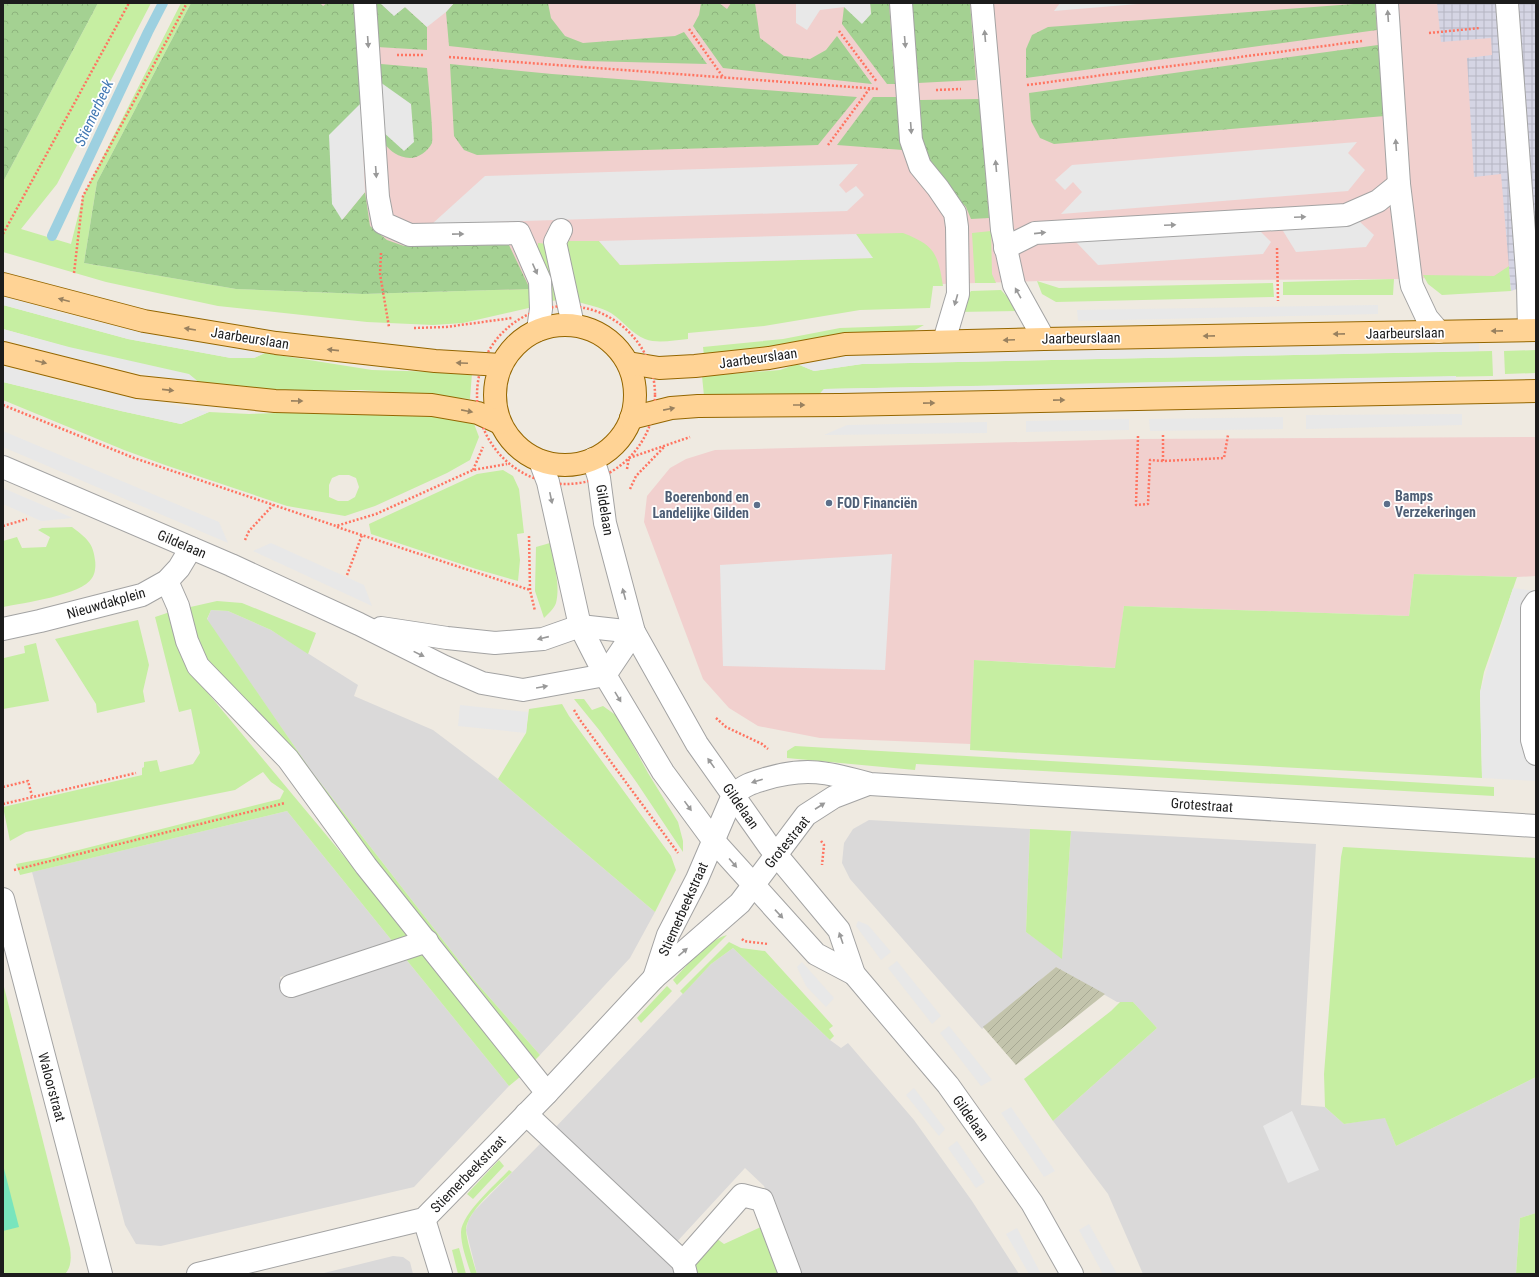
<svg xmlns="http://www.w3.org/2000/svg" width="1539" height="1277" viewBox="0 0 1539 1277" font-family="'Roboto Condensed',sans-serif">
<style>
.residential{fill:#dad9d9}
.commercial{fill:#f1d0ce}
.construction{fill:url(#construction-furrows)}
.grass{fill:#c6eea2;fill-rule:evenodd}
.forest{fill:url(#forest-crowns)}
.pitch{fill:#78e5bd}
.parking{fill:#e8e8e8}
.plaza{fill:url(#plaza-grid)}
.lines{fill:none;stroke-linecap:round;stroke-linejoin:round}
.stream{stroke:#9dd0e0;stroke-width:10}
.minor-casing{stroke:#a3a3a3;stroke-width:24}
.major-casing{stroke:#946600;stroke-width:24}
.path{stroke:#ff7461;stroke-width:2.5;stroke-dasharray:2 2;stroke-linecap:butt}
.minor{stroke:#fff;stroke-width:22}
.major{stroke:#ffd395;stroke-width:22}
.oneway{fill:#999}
.oneway2{fill:#99815f}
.service-dot{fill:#5c6f8a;stroke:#fff;stroke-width:1.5}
.labels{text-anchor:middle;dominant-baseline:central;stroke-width:3.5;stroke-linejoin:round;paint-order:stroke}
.street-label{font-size:14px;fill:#1c1c1c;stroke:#fff}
.service-label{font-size:14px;font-weight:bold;fill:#4e5e75;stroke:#fff;text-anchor:start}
.water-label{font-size:15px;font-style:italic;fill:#4278b3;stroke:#fff}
</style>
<defs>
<pattern id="construction-furrows" width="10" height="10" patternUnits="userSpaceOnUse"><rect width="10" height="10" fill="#c3c4ac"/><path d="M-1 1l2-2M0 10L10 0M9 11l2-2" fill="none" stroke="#a7a893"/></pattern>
<pattern id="forest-crowns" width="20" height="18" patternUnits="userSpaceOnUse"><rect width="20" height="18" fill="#a4d192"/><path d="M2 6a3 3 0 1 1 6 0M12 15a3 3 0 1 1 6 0" fill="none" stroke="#8db37d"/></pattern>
<pattern id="plaza-grid" width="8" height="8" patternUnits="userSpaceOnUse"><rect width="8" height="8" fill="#d5d5e4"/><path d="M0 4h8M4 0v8" fill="none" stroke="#b6b6c3"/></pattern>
</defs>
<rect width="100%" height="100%" fill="#efeae1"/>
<!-- residential -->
<g class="residential">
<path d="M 211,610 L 228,611 L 271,630 L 358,685 L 354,696 L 433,730 L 498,779 L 655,912 L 630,958 L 540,1055 L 474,980 L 312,772 L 207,620 Z"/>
<path d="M 287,811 L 393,942 L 280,977 L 287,998 L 405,958 L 509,1086 L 414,1187 L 161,1246 L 136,1244 L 125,1225 L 32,872 Z"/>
<path d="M 869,820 L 1030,829 L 1026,932 L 1062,958 L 1071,831 L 1316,844 L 1301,1105 L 1325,1107 L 1344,1124 L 1385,1117 L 1396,1146 L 1536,1077 L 1536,1213 L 1520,1218 L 1516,1274 L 1143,1274 L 1108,1194 L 1053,1121 L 1157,1028 L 1133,1002 L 1117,1002 L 1056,967 L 982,1029 L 850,879 L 842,863 L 844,843 L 853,829 Z"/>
<path d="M 733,948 L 830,1040 L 841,1048 L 848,1043 L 914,1120 L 972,1201 L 1019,1274 L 798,1274 L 764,1186 L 745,1168 L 673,1246 L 552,1131 L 711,964 Z"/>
<path d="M 541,1143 L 674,1262 L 677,1274 L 477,1274 L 466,1230 L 468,1221 L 474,1211 Z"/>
<path d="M 393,1256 L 403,1257 L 410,1262 L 413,1274 L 320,1274 Z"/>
</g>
<!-- commercial -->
<g class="commercial">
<path d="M 308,3 L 1536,3 L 1536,275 L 1398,279 L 1040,281 L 519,297 L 400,258 L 322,222 Z"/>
<path d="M 1536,437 L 1536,576 L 1517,577 L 1414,574 L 1409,616 L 1124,606 L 1116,668 L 974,660 L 971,744 L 820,738 L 758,726 L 729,708 L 703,679 L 644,522 L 647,496 L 670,468 L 686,459 L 715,450 L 1136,439 Z"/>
</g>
<!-- construction -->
<path class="construction" d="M 1056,967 L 1105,994 L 1016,1065 L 983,1027 Z"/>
<!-- grass -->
<g class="grass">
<path d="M 98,3 L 151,3 L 57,184 L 21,229 L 71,244 L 83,196 L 181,3 L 191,3 L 97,182 L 84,263 L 236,289 L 363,294 L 530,289 L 533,307 L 463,323 L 433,325 L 367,322 L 218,306 L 106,282 L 3,252 L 3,182 Z"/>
<path d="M 991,231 L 992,274 L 996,283 L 975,283 L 972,233 Z"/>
<path d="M 903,233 C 934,245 938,253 943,286 L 933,286 L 930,308 L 860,310 L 764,326 L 688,333 L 688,339 C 674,340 658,344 645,339 C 632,334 622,320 611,313 C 601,307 588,305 578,302 L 564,241 L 599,241 L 620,265 L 872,258 L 856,234 Z"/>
<path d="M 538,243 L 548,244 L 561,300 L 549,301 L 537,257 Z"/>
<path d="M 1509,266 L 1511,291 L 1442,295 L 1428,284 L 1423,275 L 1494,276 Z"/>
<path d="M 1394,279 L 1393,295 L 1283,295 L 1283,282 Z"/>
<path d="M 1037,281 L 1059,288 L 1273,283 L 1274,297 L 1056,302 L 1042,294 Z"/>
<path d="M 1001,290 L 1020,311 L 957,312 L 971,291 Z"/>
<path d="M 3,305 L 128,339 L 231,358 L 254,358 L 265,353 L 372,370 L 472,373 L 470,399 L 361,390 L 252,390 L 201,385 L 3,329 Z"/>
<path d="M 924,325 L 913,331 L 847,335 L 763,350 L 704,356 L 703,347 L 783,339 L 840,328 Z"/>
<path d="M 1536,350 L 1536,373 L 1505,374 L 1504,351 Z"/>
<path d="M 1492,351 L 1493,376 L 824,389 L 817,397 L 704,396 L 702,376 L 780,370 L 797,364 L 814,371 L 862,364 Z"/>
<path d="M 3,382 L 121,411 L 181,424 L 209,412 L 249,414 L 308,412 L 349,413 L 441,417 L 473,421 L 479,437 L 470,460 L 447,473 L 375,506 L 345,516 L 287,506 L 165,465 L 124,450 L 3,400 ZM 339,475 L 349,475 L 356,478 L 359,487 L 355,497 L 348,501 L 338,501 L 329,497 L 329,485 L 332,478 Z"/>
<path d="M 503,470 L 513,476 L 519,489 L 524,533 L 517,534 L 520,560 L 518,581 L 476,569 L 371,534 L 369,524 L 477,474 Z"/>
<path d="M 72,527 C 86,538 93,542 95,560 C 96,566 95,574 92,578 C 82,595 23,603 3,607 L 3,541 L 17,537 L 22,548 L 46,547 L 50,537 L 38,530 L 42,528 Z"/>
<path d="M 550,543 C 553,560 561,586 556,603 C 554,609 548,614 544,618 L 535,591 L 536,547 Z"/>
<path d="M 1414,574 L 1517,577 L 1484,672 L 1480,692 L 1482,778 L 970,750 L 974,660 L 1115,668 L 1124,606 L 1409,616 Z"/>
<path d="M 217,601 L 242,603 L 316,633 L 308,654 L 271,630 L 228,611 L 211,610 L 207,619 L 312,772 L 474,980 L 540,1055 L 535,1060 L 442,946 L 345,821 L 197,648 L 186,608 Z"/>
<path d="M 170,612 L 179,650 L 192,674 L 413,939 L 393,942 L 287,811 L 20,875 L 16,864 L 47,858 L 280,799 L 284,791 L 271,782 L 263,772 L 235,790 L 26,832 L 10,841 L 3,807 L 142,775 L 142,768 L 144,767 L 144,762 L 157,760 L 160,772 L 193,764 L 200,753 L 191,709 L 179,712 L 155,617 Z"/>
<path d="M 138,620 L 149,665 L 143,691 L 145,702 L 97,713 L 96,704 L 55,639 Z"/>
<path d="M 36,643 L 49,701 L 3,709 L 3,655 L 4,658 L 25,653 L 24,646 Z"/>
<path d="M 574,699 L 584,699 L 592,710 L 603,706 L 617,716 L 648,773 L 678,822 L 683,841 L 683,852 L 637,783 L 600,731 Z"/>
<path d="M 562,704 L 569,716 L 671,856 L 676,870 L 655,912 L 498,779 L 526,733 L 529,709 Z"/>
<path d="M 795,746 L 1494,787 L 1494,796 L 916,764 L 915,770 L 787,758 L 787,751 Z"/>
<path d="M 1030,829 L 1071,831 L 1062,959 L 1026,932 Z"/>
<path d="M 1343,847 L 1536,858 L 1536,1077 L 1396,1146 L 1385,1118 L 1344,1124 L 1325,1107 L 1324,1074 L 1341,857 Z"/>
<path d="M 727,935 L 677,985 L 673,980 C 688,965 706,941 727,935 Z"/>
<path d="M 729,942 L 741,948 L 765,951 L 833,1026 L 829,1029 L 834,1036 L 830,1040 L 733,948 L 711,964 L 683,994 L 680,991 Z"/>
<path d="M 425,953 L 520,1077 L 509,1086 L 405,958 Z"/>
<path d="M 3,983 L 70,1248 C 71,1256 72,1267 65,1274 L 3,1274 Z"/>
<path d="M 667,986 L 672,991 L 641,1023 L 637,1018 Z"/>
<path d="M 1120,1002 L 1133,1002 L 1157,1028 L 1053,1121 L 1024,1079 L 1111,1011 Z"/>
<path d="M 499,1160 L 504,1166 L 473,1199 L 467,1194 Z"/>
<path d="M 509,1170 L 512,1172 C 499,1186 468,1210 466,1229 C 466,1238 474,1264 477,1274 L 471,1274 C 467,1261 461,1246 461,1232 C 462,1213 496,1184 509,1170 Z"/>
<path d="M 1536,1213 L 1536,1274 L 1516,1274 L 1520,1218 Z"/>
<path d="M 763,1226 L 783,1274 L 693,1274 L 689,1265 L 716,1238 L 724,1244 Z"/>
<path d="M 459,1248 L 466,1274 L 458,1274 L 452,1250 Z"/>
</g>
<!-- forest -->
<g class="forest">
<path d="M 3,3 L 98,3 L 3,182 Z"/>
<path d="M 191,3 L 320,3 L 323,6 L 327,3 L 357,3 L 361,103 L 343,219 L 365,192 L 370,226 L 387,240 L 404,246 L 509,245 L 530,289 L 363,294 L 236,289 L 84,263 L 97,182 Z"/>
<path d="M 375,3 L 380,3 L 394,15 L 405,7 L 427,27 L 427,50 L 377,47 Z"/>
<path d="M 454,3 L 548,3 L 551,18 L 565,36 L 583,43 L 675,36 L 684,32 L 707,64 L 585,61 L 449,46 L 446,12 Z"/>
<path d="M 701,3 L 719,3 L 727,9 L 731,3 L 755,3 L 760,38 L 784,56 L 810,59 L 826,50 L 837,36 L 872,84 L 723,68 L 693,26 L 699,15 Z"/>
<path d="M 870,3 L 889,3 L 895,84 L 887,84 L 842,24 L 844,7 L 871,14 Z"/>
<path d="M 911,3 L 970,3 L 976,80 L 918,83 Z"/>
<path d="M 1367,3 L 1375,3 L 1377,30 L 1026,78 L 1026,49 L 1032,35 L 1048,27 Z"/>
<path d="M 1378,45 L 1385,116 L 1054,144 L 1040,138 L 1031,121 L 1029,93 Z"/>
<path d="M 381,64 L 427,68 C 428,79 434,137 432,143 C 428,151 419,158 410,158 C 398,157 391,152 384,143 L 380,82 Z"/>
<path d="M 450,64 L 552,74 L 857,97 L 818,145 L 477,155 L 464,150 L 454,136 Z"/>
<path d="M 873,97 L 899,97 L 903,150 L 837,145 Z"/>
<path d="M 980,99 L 989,218 L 971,219 L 966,207 L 928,166 L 922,146 L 920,100 Z"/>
</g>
<!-- pitch -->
<path class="pitch" d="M 3,1165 L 19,1227 L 3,1231 Z"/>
<!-- parking -->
<g class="parking">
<path d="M 380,3 L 454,3 L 446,12 L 427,27 L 405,7 L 394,16 Z"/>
<path d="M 796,3 L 870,3 L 871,14 L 862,24 L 844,7 L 820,10 L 807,30 L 796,23 Z"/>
<path d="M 1060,3 L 1150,3 L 1054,11 Z"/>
<path d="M 380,82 L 411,104 L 414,142 L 404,151 L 383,132 Z"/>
<path d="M 361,103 L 365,192 L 342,220 L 332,204 L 329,135 Z"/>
<path d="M 1357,142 L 1348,153 L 1365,170 L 1348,191 L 1061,214 L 1082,192 L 1073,182 L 1065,190 L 1055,180 L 1072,165 Z"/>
<path d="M 858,164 L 839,185 L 846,193 L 856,186 L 864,195 L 847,211 L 432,224 L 485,176 Z"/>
<path d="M 1358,220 L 1374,235 L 1366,247 L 1296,252 L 1280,226 Z"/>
<path d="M 1259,230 L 1271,242 L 1263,254 L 1098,265 L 1076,242 Z"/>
<path d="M 856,234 L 873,258 L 620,265 L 599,241 Z"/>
<path d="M 3,295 L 57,312 L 123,328 L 265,353 L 254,358 L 231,358 L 128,339 L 3,305 Z"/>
<path d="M 1378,305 L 1378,314 L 1078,321 L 1077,310 Z"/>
<path d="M 3,329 L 69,347 L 189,374 L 200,383 L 143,374 L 58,355 L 3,339 Z"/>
<path d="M 1479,340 L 1479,351 L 862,364 L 814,371 L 797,364 L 830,356 L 880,352 Z"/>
<path d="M 3,366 L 72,384 L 209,412 L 181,424 L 121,411 L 3,382 Z"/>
<path d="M 1456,376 L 1456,387 L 817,397 L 824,389 Z"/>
<path d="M 1462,414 L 1462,425 L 1306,429 L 1306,415 Z"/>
<path d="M 1283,417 L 1283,429 L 1150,431 L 1149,419 Z"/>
<path d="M 1129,419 L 1129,430 L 1026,432 L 1026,421 Z"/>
<path d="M 987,422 L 987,433 L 824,435 L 847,425 Z"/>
<path d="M 3,431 L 219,522 L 228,543 L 3,447 Z"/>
<path d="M 3,488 L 73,518 L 41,521 L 3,504 Z"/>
<path d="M 271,543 L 364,585 L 372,606 L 253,551 Z"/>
<path d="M 892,554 L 885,670 L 723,666 L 720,565 Z"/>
<path d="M 1513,588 L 1536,591 L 1536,781 L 1482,778 L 1480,692 Z"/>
<path d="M 460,705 L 528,712 L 526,733 L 458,726 Z"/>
<path d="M 858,921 L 868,925 L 891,952 L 881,960 L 856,926 Z"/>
<path d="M 897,961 L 941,1016 L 932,1024 L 888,968 Z"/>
<path d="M 802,962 L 834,998 L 826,1007 L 806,986 L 797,967 Z"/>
<path d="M 949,1026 L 992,1080 L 981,1086 L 940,1033 Z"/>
<path d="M 914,1088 L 945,1129 L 939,1136 L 906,1095 Z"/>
<path d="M 1011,1107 L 1055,1171 L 1044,1177 L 1001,1113 Z"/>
<path d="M 1292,1111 L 1319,1170 L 1288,1183 L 1263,1126 Z"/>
<path d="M 957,1141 L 985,1182 L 976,1188 L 948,1148 Z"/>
<path d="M 1089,1224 L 1117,1274 L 1103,1274 L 1079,1230 Z"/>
<path d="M 1017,1228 L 1041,1274 L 1029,1274 L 1006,1234 Z"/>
</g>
<!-- plaza -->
<path class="plaza" d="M 1437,3 L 1536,3 L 1536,286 L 1528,285 L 1511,291 L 1501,174 L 1474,177 L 1467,58 L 1492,55 L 1491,38 L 1441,42 Z"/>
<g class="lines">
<!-- stream -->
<path class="stream" d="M 52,236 L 148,32 L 163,3"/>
<!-- minor casing -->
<g class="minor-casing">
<g id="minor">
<path d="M 365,3 L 378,197 L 383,223 L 410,235 L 519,233 L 540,281 L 541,309 L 538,330"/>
<path d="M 901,3 L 911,140 L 920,166 L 938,188 L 955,213 L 957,227 L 958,294 L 944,341"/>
<path d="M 982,3 L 1002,230 L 1014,285 L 1044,339"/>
<path d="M 1387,3 L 1399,184 L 1411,281 L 1412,286 L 1427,318 L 1439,332"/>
<path d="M 1507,3 L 1528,285 L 1529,330"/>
<path d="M 561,230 L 555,242 L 573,325"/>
<path d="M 1005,248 L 1035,233 L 1346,215 L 1378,201 L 1399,184"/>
<path d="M 593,459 L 599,478 L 605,523 L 634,632 L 697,744 L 769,846 L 839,930 L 854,974 L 948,1085 L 1032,1203 L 1072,1274"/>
<path d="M 540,461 L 548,482 L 580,626 L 605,675 L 663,772 L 713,840 L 816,954 L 854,974"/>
<path d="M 3,467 L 231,565 L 359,624 L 443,666 L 482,683 L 523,690 L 605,675 L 634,632"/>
<path d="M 167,581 L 178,606 L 187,641 L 198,666 L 288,759 L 366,866 L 547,1093"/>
<path d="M 1536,602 L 1532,608 L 1532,740 L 1536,754"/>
<path d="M 381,628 L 447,638 L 495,643 L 543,639 L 580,626 L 634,632"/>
<path d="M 3,629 L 40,621 L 142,595 L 167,581 L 179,568 L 191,548"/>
<path d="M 3,899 L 101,1274"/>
<path d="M 654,978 L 668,935 L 697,879 L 733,795 C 745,785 751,783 765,779 C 807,766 830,773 870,784 L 1536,826"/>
<path d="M 291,986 L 427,941"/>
<path d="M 526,1114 L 683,1262"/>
<path d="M 424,1219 L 441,1274"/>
<path d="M 198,1274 L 424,1219 L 547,1093 L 654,978 L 740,903 L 806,815 L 834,797 L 868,784"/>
<path d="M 686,1274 L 683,1262 L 742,1195 L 762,1200 L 790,1274"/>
</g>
</g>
<!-- major casing -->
<g class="major-casing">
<g id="major">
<path d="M 3,284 L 144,321 L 276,343 L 435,361 L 501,365"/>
<circle cx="565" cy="395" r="70"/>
<path d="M 3,353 L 138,387 L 275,401 L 432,405 L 478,413 L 500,423"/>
<path d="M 628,363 L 659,368 L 695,366 L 769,358 L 845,344 L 1044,339 L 1536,330"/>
<path d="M 631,418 L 671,408 L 698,406 L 840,405 L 1536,391"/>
</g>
</g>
<!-- path -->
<g class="path">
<path d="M 689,29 L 723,77"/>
<path d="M 839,31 L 877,82"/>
<path d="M 1429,33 L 1480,28"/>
<path d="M 397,55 L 425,55"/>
<path d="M 449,57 L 879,89"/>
<path d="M 1027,85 L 1362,41"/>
<path d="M 936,90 L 961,89"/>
<path d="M 828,145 L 870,88"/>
<path d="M 3,234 L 129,3"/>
<path d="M 1277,248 L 1278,301"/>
<path d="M 381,253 L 380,274 L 389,327"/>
<path d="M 74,273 L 83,196 L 187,3"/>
<circle cx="566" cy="395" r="89"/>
<path d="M 414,328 L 446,327 L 512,318"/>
<path d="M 3,405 L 134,458 L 336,526 L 376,514 L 473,470 L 507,464"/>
<path d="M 1163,435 L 1163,461 L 1224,458 L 1228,435"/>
<path d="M 1138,436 L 1136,505 L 1148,504 L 1150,460 L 1163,461"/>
<path d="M 629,458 L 690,437"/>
<path d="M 627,469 L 629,458"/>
<path d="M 473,470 L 483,447"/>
<path d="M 630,489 L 636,476 L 664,447"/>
<path d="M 3,526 L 27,519"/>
<path d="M 337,527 L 530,590"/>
<path d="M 529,536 L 530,590 L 535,611"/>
<path d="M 245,540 L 249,531 L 273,505"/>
<path d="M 347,575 L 362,535"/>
<path d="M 574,710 L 580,720 L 678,853"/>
<path d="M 716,718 L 726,727 L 762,744 L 768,749"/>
<path d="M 3,787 L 28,781 L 32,796"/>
<path d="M 3,804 L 136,773"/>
<path d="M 821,841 L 824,845 L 822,865"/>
<path d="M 14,870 L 285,803"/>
<path d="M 742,939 L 744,941 L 768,944"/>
</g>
<!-- minor -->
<use href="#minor" class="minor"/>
<!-- major -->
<use href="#major" class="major"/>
</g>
<!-- one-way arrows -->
<defs><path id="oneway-solid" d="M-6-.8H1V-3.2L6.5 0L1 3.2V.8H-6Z"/></defs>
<g class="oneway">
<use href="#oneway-solid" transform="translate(1388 16) rotate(-94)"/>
<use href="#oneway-solid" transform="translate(985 36) rotate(-95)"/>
<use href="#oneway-solid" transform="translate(368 42) rotate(86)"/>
<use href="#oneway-solid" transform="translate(905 42) rotate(85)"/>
<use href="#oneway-solid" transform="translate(911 128) rotate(86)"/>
<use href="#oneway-solid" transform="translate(1396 145) rotate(-94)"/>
<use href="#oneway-solid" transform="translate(996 166) rotate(-95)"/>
<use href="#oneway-solid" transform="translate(376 172) rotate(86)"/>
<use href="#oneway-solid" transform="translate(1300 217) rotate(-3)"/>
<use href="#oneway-solid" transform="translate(1170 225) rotate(-3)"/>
<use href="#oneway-solid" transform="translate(1040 233) rotate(-6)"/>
<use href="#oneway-solid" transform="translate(458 234) rotate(-1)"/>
<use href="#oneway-solid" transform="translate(535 269) rotate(66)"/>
<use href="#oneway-solid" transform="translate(1018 293) rotate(-119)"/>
<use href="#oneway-solid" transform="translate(956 300) rotate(106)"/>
<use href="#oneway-solid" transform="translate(551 498) rotate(78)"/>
<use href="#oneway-solid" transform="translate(624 594) rotate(-105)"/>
<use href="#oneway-solid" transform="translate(543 638) rotate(167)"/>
<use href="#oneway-solid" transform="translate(419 654) rotate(26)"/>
<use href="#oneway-solid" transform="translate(542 687) rotate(-10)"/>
<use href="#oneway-solid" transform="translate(618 697) rotate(59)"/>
<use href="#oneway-solid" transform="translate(711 763) rotate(-125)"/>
<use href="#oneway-solid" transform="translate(757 781) rotate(163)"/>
<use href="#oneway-solid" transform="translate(688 806) rotate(54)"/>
<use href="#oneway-solid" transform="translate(820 806) rotate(-33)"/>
<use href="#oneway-solid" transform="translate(733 863) rotate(49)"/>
<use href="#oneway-solid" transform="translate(779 914) rotate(47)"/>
<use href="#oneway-solid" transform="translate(841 938) rotate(-109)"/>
<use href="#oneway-solid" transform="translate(683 952) rotate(-41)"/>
</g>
<g class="oneway2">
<use href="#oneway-solid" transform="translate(64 300) rotate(-165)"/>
<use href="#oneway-solid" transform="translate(190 329) rotate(-171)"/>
<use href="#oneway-solid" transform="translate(1497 331) rotate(179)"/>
<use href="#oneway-solid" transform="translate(1339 334) rotate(179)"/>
<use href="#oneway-solid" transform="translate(1209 336) rotate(179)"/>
<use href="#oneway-solid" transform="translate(1009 340) rotate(178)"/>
<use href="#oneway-solid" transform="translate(333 350) rotate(-174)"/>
<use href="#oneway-solid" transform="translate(41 362) rotate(14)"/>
<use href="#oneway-solid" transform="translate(462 363) rotate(-177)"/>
<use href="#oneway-solid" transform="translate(168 390) rotate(6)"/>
<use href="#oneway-solid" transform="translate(1059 400) rotate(-1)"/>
<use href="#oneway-solid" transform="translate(297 401) rotate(1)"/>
<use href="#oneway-solid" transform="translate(929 403) rotate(-1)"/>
<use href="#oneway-solid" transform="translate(799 405)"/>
<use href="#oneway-solid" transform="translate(669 409) rotate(-11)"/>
<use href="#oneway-solid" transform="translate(467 411) rotate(11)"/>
</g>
<!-- markers -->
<g class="service-dot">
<circle cx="829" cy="503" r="4"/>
<circle cx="1387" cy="504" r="4"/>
<circle cx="757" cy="505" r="4"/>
</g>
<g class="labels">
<!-- street labels -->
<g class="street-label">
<text transform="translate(1405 333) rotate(-1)">Jaarbeurslaan</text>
<text transform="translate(250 338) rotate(9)">Jaarbeurslaan</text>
<text transform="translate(1081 338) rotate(-1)">Jaarbeurslaan</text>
<text transform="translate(758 358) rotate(-8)">Jaarbeurslaan</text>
<text transform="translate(605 510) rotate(81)">Gildelaan</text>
<text transform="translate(182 544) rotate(23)">Gildelaan</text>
<text transform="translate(106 603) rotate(-16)">Nieuwdakplein</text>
<text transform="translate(1202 805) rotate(4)">Grotestraat</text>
<text transform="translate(741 806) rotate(55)">Gildelaan</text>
<text transform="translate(787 842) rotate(-51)">Grotestraat</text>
<text transform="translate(683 909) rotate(-66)">Stiemerbeekstraat</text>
<text transform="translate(52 1087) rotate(75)">Waloorstraat</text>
<text transform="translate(971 1118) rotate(55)">Gildelaan</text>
<text transform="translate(468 1174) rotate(-46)">Stiemerbeekstraat</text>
</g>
<!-- service labels -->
<g class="service-label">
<text x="1395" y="496">Bamps<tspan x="1395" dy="16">Verzekeringen</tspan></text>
<text x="749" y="497" text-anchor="end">Boerenbond en<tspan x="749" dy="16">Landelijke Gilden</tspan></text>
<text x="837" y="503">FOD Financiën</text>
</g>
<!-- water labels -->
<g class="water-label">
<text transform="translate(94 113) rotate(-65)">Stiemerbeek</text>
</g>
</g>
<!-- border -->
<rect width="1539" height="1277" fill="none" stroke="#1c1c1c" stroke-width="8"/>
</svg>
